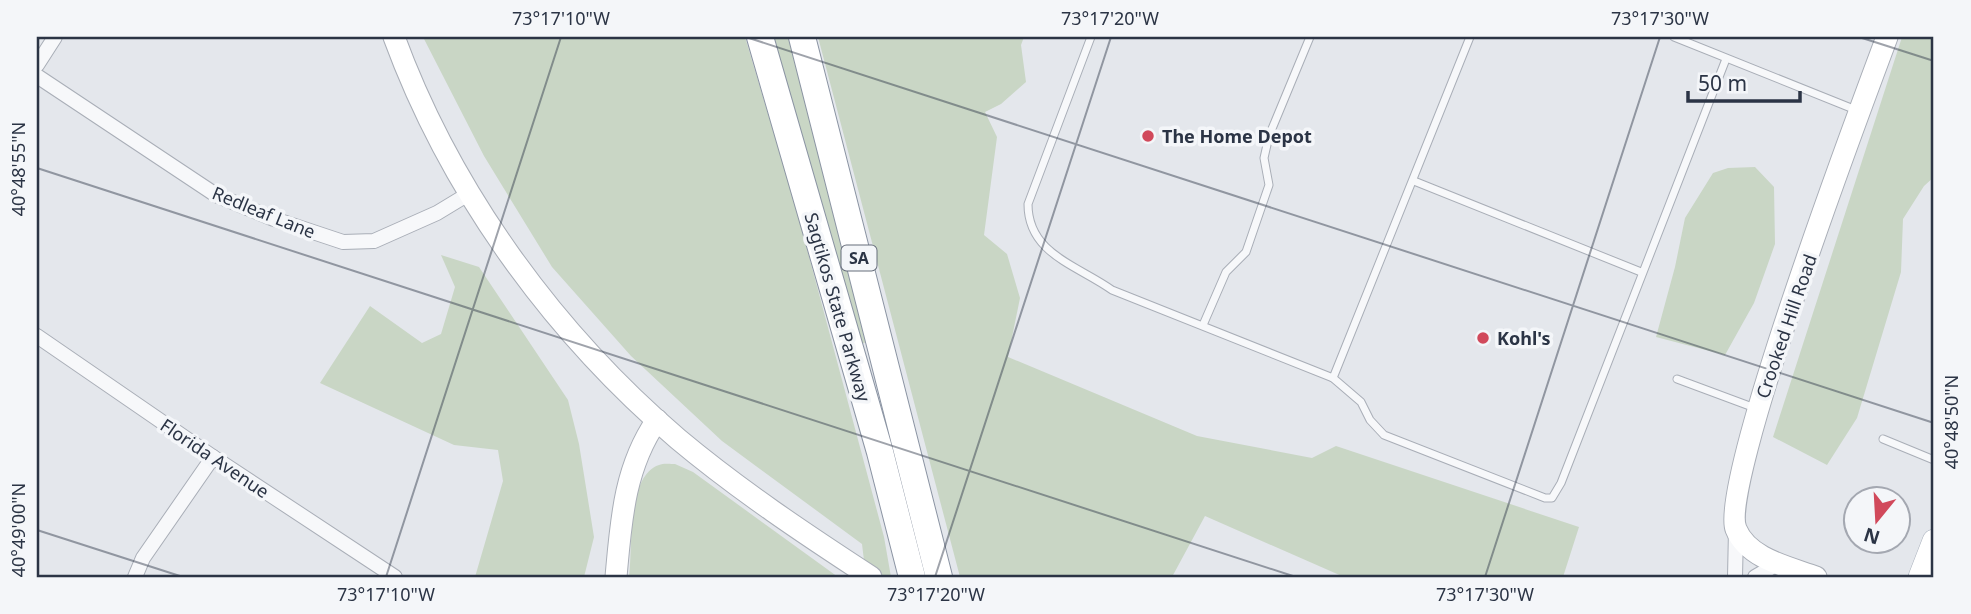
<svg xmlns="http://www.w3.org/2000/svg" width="1971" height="614" viewBox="0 0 1971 614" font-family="'Noto Sans',sans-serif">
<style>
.green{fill:#c9d6c5}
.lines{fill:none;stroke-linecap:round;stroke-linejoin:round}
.service-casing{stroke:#a9aeb7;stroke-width:9}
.minor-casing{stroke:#a9aeb7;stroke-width:16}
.secondary-casing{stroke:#a9aeb7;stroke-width:23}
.primary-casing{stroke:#a3abb8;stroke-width:24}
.motorway-casing{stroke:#8b94a3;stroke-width:28}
.service{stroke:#f7f8fa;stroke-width:7}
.minor{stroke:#f7f8fa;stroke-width:14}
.secondary{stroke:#fff;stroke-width:21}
.primary{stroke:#fff;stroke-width:23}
.motorway{stroke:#fff;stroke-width:26}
.ticks{fill:none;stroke:#2b3445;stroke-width:2;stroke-opacity:0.45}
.poi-dot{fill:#d1495b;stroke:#f4f6f9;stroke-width:2.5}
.labels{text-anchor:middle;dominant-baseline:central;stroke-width:7;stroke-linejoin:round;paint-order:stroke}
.shield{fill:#f4f6f9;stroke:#676e7b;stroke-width:2}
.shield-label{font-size:16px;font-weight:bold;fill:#2b3445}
.poi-label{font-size:18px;font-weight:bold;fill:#2b3445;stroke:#f4f6f9;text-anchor:start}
.street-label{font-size:18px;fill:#2b3445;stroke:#f4f6f9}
.neatline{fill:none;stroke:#2b3445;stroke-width:2.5}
.ticks-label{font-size:18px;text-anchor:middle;fill:#2b3445}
</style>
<rect width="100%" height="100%" fill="#e4e7ec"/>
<!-- green -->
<g class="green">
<path d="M 423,37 L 745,37 L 795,204 L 884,537 L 891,577 L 866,577 L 862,544 L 722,441 L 631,356 L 552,267 L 484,156 Z"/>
<path d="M 771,37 L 791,37 L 870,340 L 858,346 Z"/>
<path d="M 818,37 L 1024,37 L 1021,45 L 1026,82 L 1001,104 L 985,112 L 997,137 L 984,235 L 1007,254 L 1020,298 L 1008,357 L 1197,436 L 1312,458 L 1336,446 L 1579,527 L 1563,577 L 1344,577 L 1205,516 L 1172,577 L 960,577 Z"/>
<path d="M 1902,37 L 1934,37 L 1934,177 L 1924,186 L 1903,219 L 1901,272 L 1857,418 L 1827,465 L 1773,437 Z"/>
<path d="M 1755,167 L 1774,187 L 1775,244 L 1754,303 L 1725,355 L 1656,337 L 1675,267 L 1685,218 L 1713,173 L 1728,168 Z"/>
<path d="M 441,255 L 479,267 L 568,400 L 579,444 L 594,537 L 584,577 L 475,577 L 503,481 L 498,450 L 454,445 L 320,383 L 370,306 L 422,343 L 441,334 L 455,287 Z"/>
<path d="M 675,464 L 693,472 L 838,577 L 629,577 C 633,549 626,476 659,465 C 663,463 671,464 675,464 Z"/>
</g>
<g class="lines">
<!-- service casing -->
<g class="service-casing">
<g id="service">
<path d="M 1091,37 L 1028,204 C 1028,254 1077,265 1112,290 L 1333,378"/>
<path d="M 1470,37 L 1333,378 L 1361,402 L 1370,420 L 1384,435 L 1545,498 L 1552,498 L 1561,483 L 1726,59"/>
<path d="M 1674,37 L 1856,110"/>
<path d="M 1414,181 L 1641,272"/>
<path d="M 1203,325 L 1226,272 L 1246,252 L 1269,185 L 1264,158 L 1269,136 L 1310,37"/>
<path d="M 1677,379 L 1755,408"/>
<path d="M 1883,439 L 1934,460"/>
</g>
</g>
<!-- minor casing -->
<g class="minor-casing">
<g id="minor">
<path d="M 37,65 L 55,37"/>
<path d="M 37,76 L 216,195 L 274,219 L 343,242 L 374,241 L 437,213 L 470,193"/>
<path d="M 37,336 L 213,457 L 395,577"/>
<path d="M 135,577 L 143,558 L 213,457"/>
<path d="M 1735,577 L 1736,530"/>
<path d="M 1755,577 L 1779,563"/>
</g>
</g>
<!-- secondary casing -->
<g class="secondary-casing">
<g id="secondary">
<path d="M 394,37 C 451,192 553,332 678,439 C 739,490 805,534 871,577"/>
<path d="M 616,577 C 621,521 624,468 657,420"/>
<path d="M 1816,577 C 1789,567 1748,559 1736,529 C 1718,486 1862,104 1887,37"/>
</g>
</g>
<!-- primary casing -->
<g class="primary-casing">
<path id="primary" d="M 1920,577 L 1934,541"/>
</g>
<!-- motorway casing -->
<g class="motorway-casing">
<g id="motorway">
<path d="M 760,37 L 880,452 L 912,577"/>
<path d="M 802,37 L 939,577"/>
</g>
</g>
<!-- service -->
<use href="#service" class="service"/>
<!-- minor -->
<use href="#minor" class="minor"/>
<!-- secondary -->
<use href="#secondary" class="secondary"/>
<!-- primary -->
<use href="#primary" class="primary"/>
<!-- motorway -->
<use href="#motorway" class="motorway"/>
</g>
<!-- ticks -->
<path class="ticks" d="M 746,37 L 1934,423M 1859,37 L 1934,61M 37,168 L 1296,577M 37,530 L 183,577M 386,577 L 561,37M 935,577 L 1111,37M 1485,577 L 1660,37"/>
<!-- markers -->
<g class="poi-dot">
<circle cx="1148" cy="136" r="7"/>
<circle cx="1483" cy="338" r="7"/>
</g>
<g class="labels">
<!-- shield labels -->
<rect class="shield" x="841.5" y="245.5" width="35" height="25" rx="5"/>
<g class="shield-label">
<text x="859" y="258">SA</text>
</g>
<!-- poi labels -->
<g class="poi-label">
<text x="1162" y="136">The Home Depot</text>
<text x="1497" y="338">Kohl's</text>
</g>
<!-- street labels -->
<g class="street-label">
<text transform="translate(264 212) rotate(22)">Redleaf Lane</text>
<text transform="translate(838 307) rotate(74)">Sagtikos State Parkway</text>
<text transform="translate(1786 326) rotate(-71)">Crooked Hill Road</text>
<text transform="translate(215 458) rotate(34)">Florida Avenue</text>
</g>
</g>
<!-- border -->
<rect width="1971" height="614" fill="none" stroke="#f4f6f9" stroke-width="77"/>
<!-- north arrow -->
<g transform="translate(1877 520) rotate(198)"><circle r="33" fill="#f4f6f9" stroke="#a4a8b1" stroke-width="2"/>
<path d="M0-5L12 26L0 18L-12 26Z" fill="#d1495b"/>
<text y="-10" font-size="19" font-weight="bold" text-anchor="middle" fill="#2b3445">N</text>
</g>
<!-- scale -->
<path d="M1688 91v10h112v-10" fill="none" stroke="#2b3445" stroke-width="3.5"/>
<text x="1698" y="91" font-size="21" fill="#2b3445" stroke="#f4f6f9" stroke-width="5" paint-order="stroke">50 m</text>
<rect x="38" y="38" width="1894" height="538" class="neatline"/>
<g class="ticks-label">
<text x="561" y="25">73°17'10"W</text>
<text x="1110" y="25">73°17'20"W</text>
<text x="1660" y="25">73°17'30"W</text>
<text transform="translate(19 169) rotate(-90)" y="6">40°48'55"N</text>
<text transform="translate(1952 422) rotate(-90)" y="6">40°48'50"N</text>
<text transform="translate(19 530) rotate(-90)" y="6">40°49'00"N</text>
<text x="386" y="601">73°17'10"W</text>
<text x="936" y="601">73°17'20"W</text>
<text x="1485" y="601">73°17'30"W</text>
</g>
</svg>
